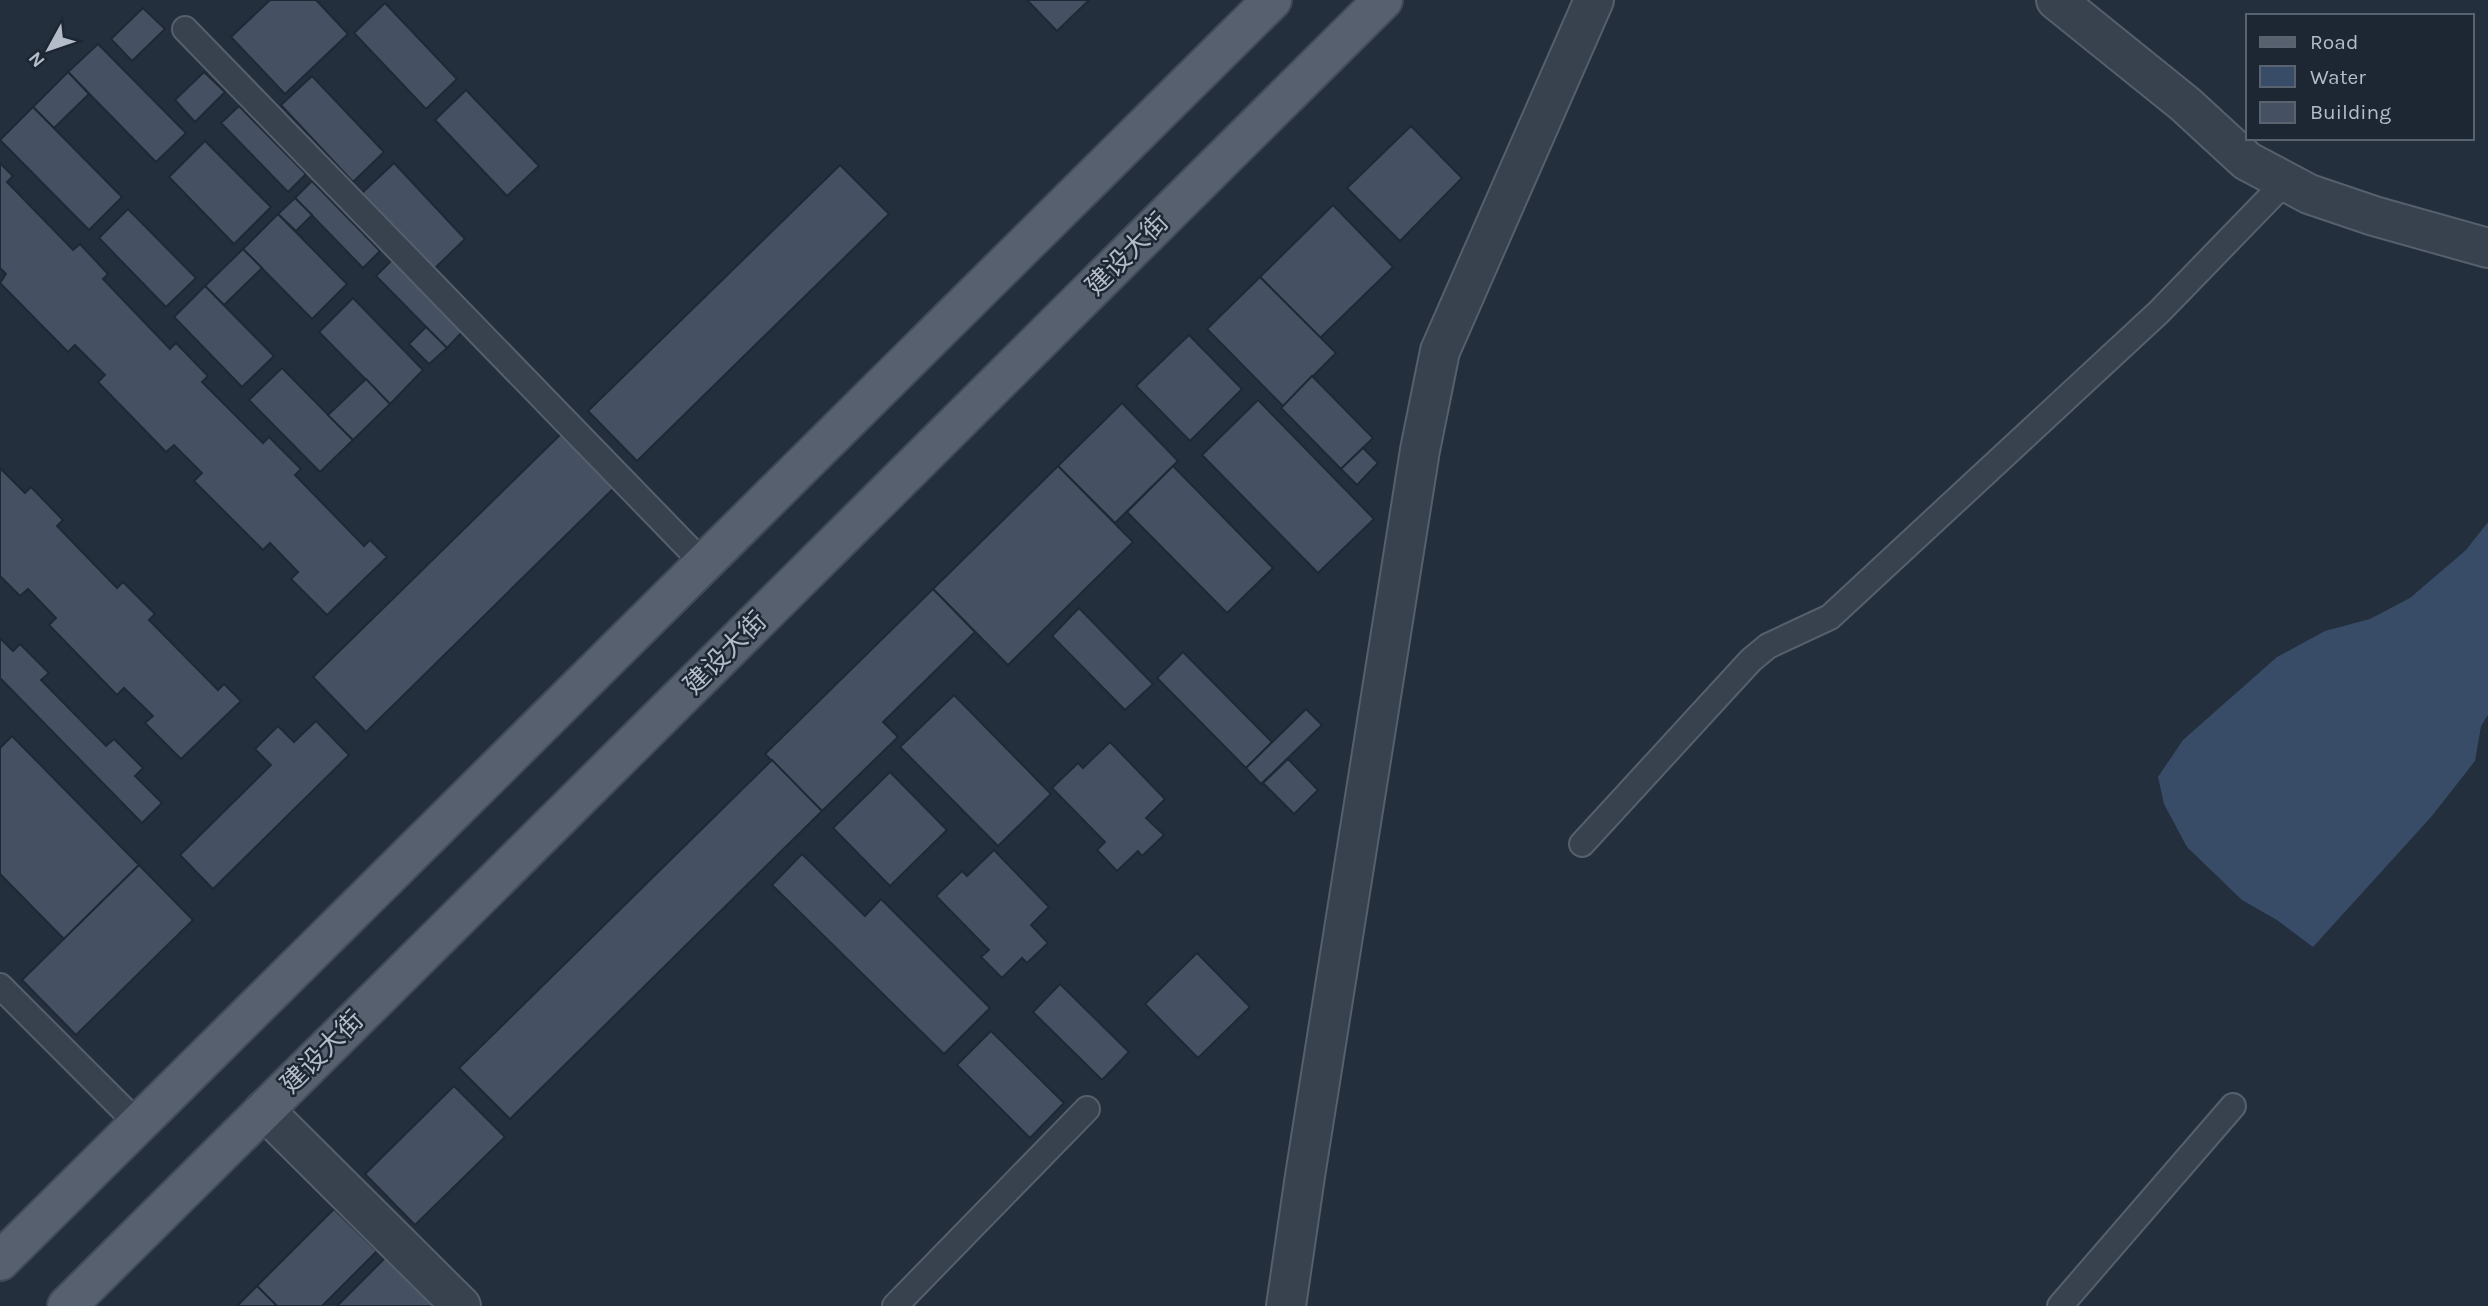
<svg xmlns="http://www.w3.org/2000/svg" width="2488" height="1306" viewBox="0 0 2488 1306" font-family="Karla,'Noto Sans SC',sans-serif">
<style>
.water{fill:#394c67}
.building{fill:#455162;stroke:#1f2835;stroke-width:2}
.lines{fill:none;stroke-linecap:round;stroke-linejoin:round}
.lane-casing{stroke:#565f6c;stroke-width:28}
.street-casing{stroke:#565f6c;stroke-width:42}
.primary-casing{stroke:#414a57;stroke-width:42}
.lane{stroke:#38414e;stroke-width:24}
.street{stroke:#38414e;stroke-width:38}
.primary{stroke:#56606e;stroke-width:38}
.labels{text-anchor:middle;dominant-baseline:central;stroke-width:5;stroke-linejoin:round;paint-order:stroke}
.street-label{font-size:26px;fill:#b4bcc9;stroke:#1d2633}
</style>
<rect width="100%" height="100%" fill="#242f3e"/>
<!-- water -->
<path class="water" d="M 2488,522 L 2488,715 L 2481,726 L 2475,761 L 2431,817 L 2313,947 L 2277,920 L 2242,900 L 2187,847 L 2164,804 L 2158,777 L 2183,740 L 2277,657 L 2325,631 L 2370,619 L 2410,598 L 2466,550 Z"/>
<!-- building -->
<g class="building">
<path d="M 270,0 L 316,0 L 348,34 L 285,94 L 231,37 Z"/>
<path d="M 1027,0 L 1089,0 L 1057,31 Z"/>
<path d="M 385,3 L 457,79 L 426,109 L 354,33 Z"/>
<path d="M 143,8 L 165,29 L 132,61 L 111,39 Z"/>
<path d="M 98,44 L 186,133 L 156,162 L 68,72 Z"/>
<path d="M 68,72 L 89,94 L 54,128 L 33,107 Z"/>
<path d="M 204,72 L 225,92 L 195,122 L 175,100 Z"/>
<path d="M 312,76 L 384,152 L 353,182 L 281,105 Z"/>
<path d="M 466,90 L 539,166 L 507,196 L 435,120 Z"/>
<path d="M 239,106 L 306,174 L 288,192 L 221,123 Z"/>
<path d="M 33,107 L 122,197 L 89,230 L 0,140 Z"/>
<path d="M 1411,126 L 1462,178 L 1400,241 L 1347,188 Z"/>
<path d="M 205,141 L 271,207 L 234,244 L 169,177 Z"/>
<path d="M 0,163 L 13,176 L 7,182 L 73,250 L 80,244 L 108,274 L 103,279 L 170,349 L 176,343 L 208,376 L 202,382 L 263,443 L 269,437 L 301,469 L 295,475 L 364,546 L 370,540 L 387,557 L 327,615 L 291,579 L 298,572 L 270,543 L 263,550 L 194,481 L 202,473 L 174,445 L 166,452 L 98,382 L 105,375 L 75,345 L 68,352 L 0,283 L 6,274 L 0,268 Z"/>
<path d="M 394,163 L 465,239 L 434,269 L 362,193 Z"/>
<path d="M 840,165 L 889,214 L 637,461 L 588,411 Z"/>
<path d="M 312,181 L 380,251 L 363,268 L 295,198 Z"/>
<path d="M 295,198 L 312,215 L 296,231 L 278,214 Z"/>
<path d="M 1333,205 L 1393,267 L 1320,338 L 1260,277 Z"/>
<path d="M 128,209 L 196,278 L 166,307 L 99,238 Z"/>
<path d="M 278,214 L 347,284 L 312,319 L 243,249 Z"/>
<path d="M 243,249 L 262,268 L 224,305 L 205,286 Z"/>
<path d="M 393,259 L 463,331 L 447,348 L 376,276 Z"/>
<path d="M 1260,277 L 1336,353 L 1283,406 L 1207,329 Z"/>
<path d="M 205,286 L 274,356 L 242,387 L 174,317 Z"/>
<path d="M 353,298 L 423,370 L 390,404 L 319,332 Z"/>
<path d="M 426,327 L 447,348 L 429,364 L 409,344 Z"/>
<path d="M 1189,335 L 1242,389 L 1190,441 L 1136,386 Z"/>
<path d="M 282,368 L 353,440 L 320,472 L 249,400 Z"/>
<path d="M 1312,376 L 1373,438 L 1341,469 L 1281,408 Z"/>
<path d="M 366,379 L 390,404 L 353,440 L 328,415 Z"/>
<path d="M 1258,400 L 1374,519 L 1318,573 L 1202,455 Z"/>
<path d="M 1122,403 L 1178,461 L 1115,523 L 1058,466 Z"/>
<path d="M 564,431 L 617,485 L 366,732 L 313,677 Z"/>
<path d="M 1363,448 L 1378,463 L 1357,485 L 1341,469 Z"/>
<path d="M 1058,466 L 1133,542 L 1008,665 L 933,589 Z"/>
<path d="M 1173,466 L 1273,568 L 1227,613 L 1127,512 Z"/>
<path d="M 0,468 L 25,493 L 31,487 L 63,520 L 57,526 L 117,588 L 123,582 L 155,614 L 149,620 L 218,690 L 224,684 L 241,701 L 181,759 L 145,723 L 153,716 L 124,688 L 117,695 L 49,625 L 56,618 L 28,589 L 20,596 L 0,576 Z"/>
<path d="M 933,589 L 975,632 L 883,722 L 898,737 L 822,811 L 765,754 Z"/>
<path d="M 1079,608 L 1153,684 L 1125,710 L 1052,636 Z"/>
<path d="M 0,638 L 13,651 L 20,644 L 49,673 L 41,680 L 106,746 L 114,739 L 143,768 L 135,776 L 162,803 L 142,823 L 0,678 Z"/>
<path d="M 1183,652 L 1272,742 L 1246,768 L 1157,678 Z"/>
<path d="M 954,695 L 1051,794 L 998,846 L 900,747 Z"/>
<path d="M 1306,709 L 1322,725 L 1261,784 L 1246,768 Z"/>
<path d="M 316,721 L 349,755 L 213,889 L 180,855 L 271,765 L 255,749 L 278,726 L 294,742 Z"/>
<path d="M 12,736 L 139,865 L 64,939 L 0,874 L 0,748 Z"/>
<path d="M 1110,742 L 1165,799 L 1146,818 L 1164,835 L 1142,856 L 1138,851 L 1117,871 L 1097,850 L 1105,842 L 1052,788 L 1078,763 L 1083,768 Z"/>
<path d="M 1288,759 L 1318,790 L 1294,814 L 1263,783 Z"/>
<path d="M 772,760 L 822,811 L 510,1119 L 459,1068 Z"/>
<path d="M 890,772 L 947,830 L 890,886 L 833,828 Z"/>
<path d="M 994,850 L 1049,907 L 1031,925 L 1048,943 L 1027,963 L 1022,958 L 1002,978 L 981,957 L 989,950 L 936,896 L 962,871 L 967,876 Z"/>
<path d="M 802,854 L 865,916 L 881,899 L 990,1008 L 944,1054 L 772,885 Z"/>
<path d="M 139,865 L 193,920 L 76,1035 L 22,980 Z"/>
<path d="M 1197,953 L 1250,1007 L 1198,1058 L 1145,1004 Z"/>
<path d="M 1060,984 L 1129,1052 L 1102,1080 L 1033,1012 Z"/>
<path d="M 991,1031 L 1064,1103 L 1030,1138 L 957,1065 Z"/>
<path d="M 454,1086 L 505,1137 L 415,1225 L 365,1174 Z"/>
<path d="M 334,1209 L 377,1251 L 322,1306 L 277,1306 L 257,1286 Z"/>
<path d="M 390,1253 L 444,1306 L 337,1306 Z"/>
<path d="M 257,1286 L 277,1306 L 237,1306 Z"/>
</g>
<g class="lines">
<!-- lane casing -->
<g class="lane-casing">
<g id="lane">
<path d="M 185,29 L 704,564"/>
<path d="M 1582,844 L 1751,660 L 1768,646 L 1830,617 L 2159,312 L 2286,181"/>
<path d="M 0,986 L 138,1124"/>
<path d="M 895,1306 L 1087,1109"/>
<path d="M 2060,1306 L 2233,1106"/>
</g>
</g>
<!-- street casing -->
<g class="street-casing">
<g id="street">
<path d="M 2056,0 L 2185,104 L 2247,161 L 2309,194 L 2374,216 L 2488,248"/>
<path d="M 264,1110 L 461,1306"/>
<path d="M 1286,1306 L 1305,1176 L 1420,450 L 1440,351 L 1594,0"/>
</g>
</g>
<!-- primary casing -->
<g class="primary-casing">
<g id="primary">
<path d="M 0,1261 L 1272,0"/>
<path d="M 67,1306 L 1383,0"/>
</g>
</g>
<!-- lane -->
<use href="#lane" class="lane"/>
<!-- street -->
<use href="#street" class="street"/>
<!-- primary -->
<use href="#primary" class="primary"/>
</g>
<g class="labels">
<!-- street labels -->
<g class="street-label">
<text transform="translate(1127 254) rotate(-45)">建设大街</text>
<text transform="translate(725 653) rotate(-45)">建设大街</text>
<text transform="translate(322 1052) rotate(-45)">建设大街</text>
</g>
</g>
<!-- legend -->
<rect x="2246" y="14" width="228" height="126" fill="#1d2633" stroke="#59626f" stroke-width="2"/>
<rect x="2260" y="37" width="35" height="10" fill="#56606e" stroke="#59626f" stroke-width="2"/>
<text x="2310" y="49" font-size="21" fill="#b4bcc9">Road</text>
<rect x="2260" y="66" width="35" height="21" fill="#394c67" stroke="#59626f" stroke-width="2"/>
<text x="2310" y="84" font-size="21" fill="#b4bcc9">Water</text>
<rect x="2260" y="102" width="35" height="21" fill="#455162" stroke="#59626f" stroke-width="2"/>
<text x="2310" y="119" font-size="21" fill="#b4bcc9">Building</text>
<!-- north arrow -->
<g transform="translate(49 49) rotate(230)" stroke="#1d2633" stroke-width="5" paint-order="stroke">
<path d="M0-5L12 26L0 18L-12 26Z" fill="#b4bcc9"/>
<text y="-10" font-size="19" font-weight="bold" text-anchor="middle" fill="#b4bcc9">N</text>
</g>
</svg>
